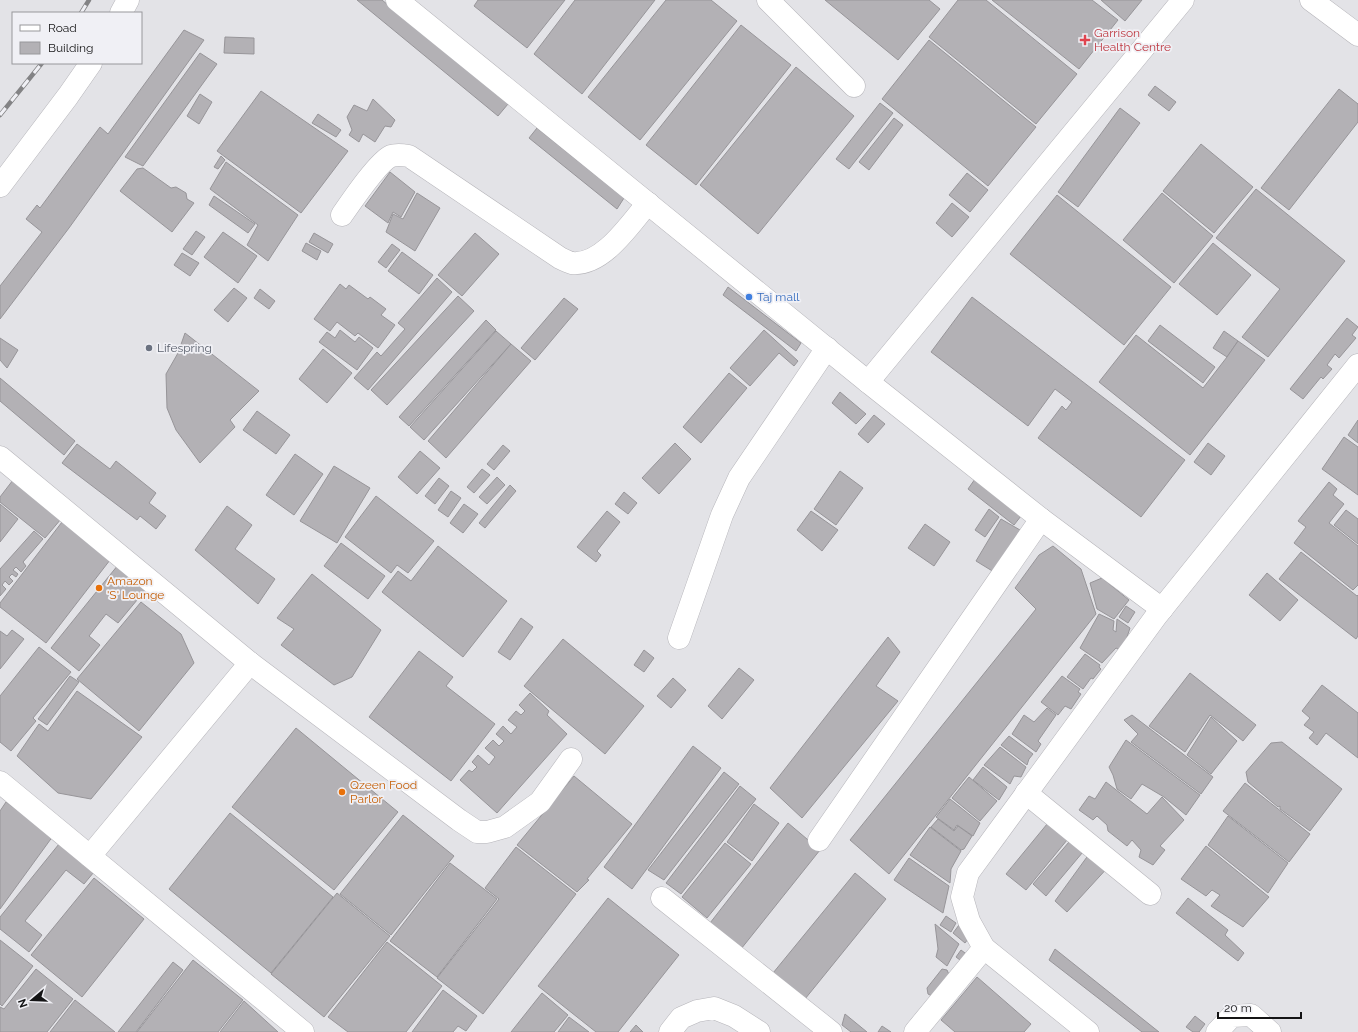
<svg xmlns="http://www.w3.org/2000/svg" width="1358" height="1032" viewBox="0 0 1358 1032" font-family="Raleway,sans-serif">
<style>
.building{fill:#b3b1b5;stroke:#979599}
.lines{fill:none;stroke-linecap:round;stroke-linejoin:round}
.minor-casing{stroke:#b6b5ba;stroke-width:23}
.minor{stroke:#fff;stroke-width:22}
.rail-casing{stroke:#838385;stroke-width:4.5}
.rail{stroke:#f0f0f5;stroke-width:3;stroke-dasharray:9;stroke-linecap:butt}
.health-dot{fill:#e0444e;stroke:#f0f0f5;stroke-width:1.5}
.shop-dot{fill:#3f7fe0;stroke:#f0f0f5;stroke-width:1.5}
.worship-dot{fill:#6b7280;stroke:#f0f0f5;stroke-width:1.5}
.food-dot{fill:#e8710a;stroke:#f0f0f5;stroke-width:1.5}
.labels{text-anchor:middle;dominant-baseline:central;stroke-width:3.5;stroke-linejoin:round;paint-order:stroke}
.health-label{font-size:12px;fill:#be3a42;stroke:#f0f0f5;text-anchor:start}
.shop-label{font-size:12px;fill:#366cbe;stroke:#f0f0f5;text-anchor:start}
.worship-label{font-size:12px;fill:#5b616d;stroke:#f0f0f5;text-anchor:start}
.food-label{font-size:12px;fill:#c56008;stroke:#f0f0f5;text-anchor:start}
</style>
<rect width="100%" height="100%" fill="#e3e3e7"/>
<!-- building -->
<g class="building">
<path d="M 357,0 L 382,0 L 508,104 L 498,116 Z"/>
<path d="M 478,0 L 565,0 L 527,48 L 474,6 Z"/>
<path d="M 575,0 L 655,0 L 582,94 L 534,54 Z"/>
<path d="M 666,0 L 711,0 L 737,21 L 640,140 L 588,97 Z"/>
<path d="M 825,0 L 929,0 L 940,9 L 898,60 Z"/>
<path d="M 958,0 L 986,0 L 1077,74 L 1036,124 L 929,37 Z"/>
<path d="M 992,0 L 1092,0 L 1118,20 L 1079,69 Z"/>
<path d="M 1101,0 L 1142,0 L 1125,21 Z"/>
<path d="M 741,25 L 791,65 L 696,185 L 646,145 Z"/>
<path d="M 184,30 L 204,40 L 69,228 L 0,319 L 0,286 L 42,232 L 26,219 L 37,205 L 40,208 L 100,127 L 108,134 Z"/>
<path d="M 225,37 L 254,38 L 254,54 L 224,53 Z"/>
<path d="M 929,40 L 1036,127 L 988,186 L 882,99 Z"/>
<path d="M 200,53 L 217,64 L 143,166 L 125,157 Z"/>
<path d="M 796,67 L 854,116 L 758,234 L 700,185 Z"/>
<path d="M 1155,86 L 1176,102 L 1169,111 L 1148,95 Z"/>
<path d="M 1339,89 L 1358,104 L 1358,122 L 1289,210 L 1261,188 Z"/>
<path d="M 261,91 L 348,151 L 301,213 L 217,151 Z"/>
<path d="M 200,94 L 212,102 L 199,124 L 187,116 Z"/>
<path d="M 373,99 L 395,120 L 391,127 L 385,126 L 375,142 L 363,134 L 359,142 L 349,135 L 352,130 L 347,117 L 354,105 L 367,111 Z"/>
<path d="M 880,103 L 893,113 L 849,169 L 836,159 Z"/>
<path d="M 1120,108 L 1140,123 L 1078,207 L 1058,192 Z"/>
<path d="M 318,114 L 341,130 L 336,137 L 312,123 Z"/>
<path d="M 894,118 L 903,125 L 869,170 L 859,162 Z"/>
<path d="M 537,128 L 624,198 L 617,209 L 529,138 Z"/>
<path d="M 1201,144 L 1253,187 L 1214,233 L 1163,191 Z"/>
<path d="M 221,156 L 225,160 L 218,169 L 214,167 Z"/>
<path d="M 226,162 L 298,215 L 268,261 L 247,245 L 258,225 L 210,189 Z"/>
<path d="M 143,168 L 171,188 L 176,187 L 186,193 L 187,199 L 194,203 L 172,232 L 120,191 L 137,169 Z"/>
<path d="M 390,172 L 415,192 L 401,217 L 393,212 L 388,223 L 365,206 Z"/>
<path d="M 967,173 L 988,190 L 970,212 L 949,195 Z"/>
<path d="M 1256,189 L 1345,261 L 1268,357 L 1242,337 L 1280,289 L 1216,238 Z"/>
<path d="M 417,193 L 440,208 L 415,251 L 386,232 L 393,214 L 403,219 Z"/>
<path d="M 1162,193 L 1213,236 L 1174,283 L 1123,240 Z"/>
<path d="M 1057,195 L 1171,287 L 1124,345 L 1010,254 Z"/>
<path d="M 214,196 L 255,224 L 248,233 L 209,205 Z"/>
<path d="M 952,203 L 969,217 L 952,237 L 936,223 Z"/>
<path d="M 196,231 L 205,237 L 192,255 L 183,249 Z"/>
<path d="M 223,232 L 257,256 L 238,283 L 204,257 Z"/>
<path d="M 314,233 L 333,244 L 328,253 L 309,242 Z"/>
<path d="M 475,233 L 499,254 L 462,296 L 438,275 Z"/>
<path d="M 306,243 L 321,251 L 317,260 L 302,251 Z"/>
<path d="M 1213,243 L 1251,275 L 1217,315 L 1179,284 Z"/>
<path d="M 392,244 L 400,250 L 386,268 L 378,262 Z"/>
<path d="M 402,252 L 433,275 L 419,294 L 388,271 Z"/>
<path d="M 182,253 L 199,263 L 190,276 L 174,265 Z"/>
<path d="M 437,278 L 452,292 L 368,390 L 354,378 L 377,352 L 381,356 L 405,329 L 398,323 Z"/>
<path d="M 340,284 L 346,289 L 349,285 L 368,299 L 370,297 L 386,309 L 381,315 L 395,325 L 378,348 L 358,333 L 355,336 L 337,322 L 330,331 L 314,319 Z"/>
<path d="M 728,287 L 801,343 L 796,351 L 723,295 Z"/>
<path d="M 234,288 L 247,298 L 228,322 L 214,310 Z"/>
<path d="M 260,289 L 275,301 L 269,309 L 254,298 Z"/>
<path d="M 458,296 L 474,311 L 387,405 L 371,390 Z"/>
<path d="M 972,297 L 1185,460 L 1141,517 L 1038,438 L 1062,406 L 1066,410 L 1072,402 L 1055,389 L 1028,426 L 931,352 Z"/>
<path d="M 564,298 L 578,309 L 535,360 L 521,348 Z"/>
<path d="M 1347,318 L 1358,327 L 1352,335 L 1356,338 L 1339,358 L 1335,354 L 1327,365 L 1332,369 L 1323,379 L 1321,377 L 1303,399 L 1290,389 Z"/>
<path d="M 486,320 L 496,330 L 409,426 L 399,417 Z"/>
<path d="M 1160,325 L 1215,367 L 1203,383 L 1148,341 Z"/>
<path d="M 340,330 L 355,342 L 359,337 L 373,348 L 357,370 L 319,342 L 327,332 L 335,338 Z"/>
<path d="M 764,330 L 798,361 L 794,366 L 779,353 L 750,386 L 730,368 Z"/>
<path d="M 496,331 L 511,344 L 424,440 L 410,427 Z"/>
<path d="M 1224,331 L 1238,341 L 1227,357 L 1213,348 Z"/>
<path d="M 185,333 L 259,391 L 230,420 L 235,427 L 200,463 L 176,430 L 167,408 L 166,374 L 178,353 Z"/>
<path d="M 1136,335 L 1203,388 L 1227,357 L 1238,341 L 1265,360 L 1190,455 L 1099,382 Z"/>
<path d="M 0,338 L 18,350 L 7,368 L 0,360 Z"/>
<path d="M 511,344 L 531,361 L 446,458 L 428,441 Z"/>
<path d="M 323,349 L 352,373 L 327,403 L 299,379 Z"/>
<path d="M 729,373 L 747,388 L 701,443 L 683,427 Z"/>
<path d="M 0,378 L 75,441 L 64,455 L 0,401 Z"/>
<path d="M 840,392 L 866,414 L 856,424 L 832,403 Z"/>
<path d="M 257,411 L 290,435 L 276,454 L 243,430 Z"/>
<path d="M 874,415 L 885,424 L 868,443 L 858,434 Z"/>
<path d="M 1358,420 L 1358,443 L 1348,435 Z"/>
<path d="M 1344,437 L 1358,447 L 1358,495 L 1322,469 Z"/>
<path d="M 675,443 L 691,459 L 659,494 L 642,478 Z"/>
<path d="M 1208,443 L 1225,456 L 1211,475 L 1194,462 Z"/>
<path d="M 77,444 L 110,469 L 116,461 L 156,493 L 149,503 L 166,516 L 156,529 L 140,516 L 137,520 L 62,463 Z"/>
<path d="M 503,445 L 510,451 L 494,470 L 487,464 Z"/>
<path d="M 420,451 L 440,468 L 417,494 L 398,477 Z"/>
<path d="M 295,454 L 323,474 L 294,515 L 266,495 Z"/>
<path d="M 334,466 L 370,488 L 337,543 L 300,521 Z"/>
<path d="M 482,469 L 490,475 L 474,493 L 467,487 Z"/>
<path d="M 840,471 L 863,488 L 836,525 L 814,509 Z"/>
<path d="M 497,477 L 505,485 L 487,504 L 479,497 Z"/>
<path d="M 439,478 L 449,486 L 435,504 L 425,496 Z"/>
<path d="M 975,479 L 1021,516 L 1014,525 L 968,489 Z"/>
<path d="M 13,480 L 61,519 L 45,538 L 0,502 L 0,497 Z"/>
<path d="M 1329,482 L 1337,489 L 1333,495 L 1344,504 L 1329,523 L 1358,546 L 1358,585 L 1353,590 L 1294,543 L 1306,527 L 1298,521 Z"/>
<path d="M 510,485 L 516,491 L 485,528 L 479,523 Z"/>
<path d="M 451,491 L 461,498 L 448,517 L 438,510 Z"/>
<path d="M 624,492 L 637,503 L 628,514 L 615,504 Z"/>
<path d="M 376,496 L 434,541 L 408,573 L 397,565 L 391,573 L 345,537 Z"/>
<path d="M 0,504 L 18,519 L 0,542 Z"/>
<path d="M 464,504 L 478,514 L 463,533 L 450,523 Z"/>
<path d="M 227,506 L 252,525 L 235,549 L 275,579 L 258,604 L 195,550 Z"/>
<path d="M 989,509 L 999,517 L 985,537 L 975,530 Z"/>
<path d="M 1346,510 L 1358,519 L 1358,544 L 1334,525 Z"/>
<path d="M 607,511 L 620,522 L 597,551 L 601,555 L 596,562 L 577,547 Z"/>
<path d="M 811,511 L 838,530 L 822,551 L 797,530 Z"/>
<path d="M 1001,519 L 1020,530 L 994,572 L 976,561 Z"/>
<path d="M 62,522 L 110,560 L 46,643 L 0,607 L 0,603 Z"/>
<path d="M 925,524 L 950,542 L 934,566 L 908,548 Z"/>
<path d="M 34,531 L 43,539 L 23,562 L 26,566 L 21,572 L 16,567 L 13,570 L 18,574 L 16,577 L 12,574 L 9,577 L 13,581 L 9,585 L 5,581 L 2,585 L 6,589 L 0,596 L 0,569 Z"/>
<path d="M 341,543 L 385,576 L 368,599 L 324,566 Z"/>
<path d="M 438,546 L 507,601 L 463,657 L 382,592 L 398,571 L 411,581 Z"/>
<path d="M 1053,546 L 1081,569 L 1096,614 L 889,874 L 850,840 L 1036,609 L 1015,588 L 1039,555 Z"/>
<path d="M 1301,552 L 1357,596 L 1358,595 L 1358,636 L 1356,639 L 1279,579 Z"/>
<path d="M 118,565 L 147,588 L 118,623 L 106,614 L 89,636 L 100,645 L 79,671 L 51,648 Z"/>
<path d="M 1267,573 L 1298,600 L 1280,621 L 1249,595 Z"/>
<path d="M 312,574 L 381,630 L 352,677 L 334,685 L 281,645 L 294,629 L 277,618 Z"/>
<path d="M 1102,578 L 1129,600 L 1114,619 L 1097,609 L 1090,583 Z"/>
<path d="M 141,602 L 181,634 L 194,663 L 139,731 L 77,679 Z"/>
<path d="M 1126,606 L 1135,612 L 1128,623 L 1119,617 Z"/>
<path d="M 1099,614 L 1114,621 L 1113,630 L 1116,632 L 1117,619 L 1130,628 L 1127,637 L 1129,647 L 1118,649 L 1116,648 L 1102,663 L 1080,648 Z"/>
<path d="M 521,618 L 533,627 L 510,660 L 498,652 Z"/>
<path d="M 12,630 L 24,639 L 0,669 L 0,631 L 7,636 Z"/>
<path d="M 888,637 L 900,652 L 876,686 L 898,701 L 802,818 L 770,788 Z"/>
<path d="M 563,639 L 644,706 L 605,754 L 524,686 Z"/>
<path d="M 39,647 L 71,672 L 33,718 L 36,721 L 11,751 L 0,742 L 0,696 Z"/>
<path d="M 644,650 L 654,658 L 644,672 L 634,665 Z"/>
<path d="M 419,651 L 453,677 L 446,686 L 495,724 L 451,781 L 369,717 Z"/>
<path d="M 1085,654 L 1100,665 L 1099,667 L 1101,669 L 1093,679 L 1091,678 L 1083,689 L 1067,677 Z"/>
<path d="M 739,668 L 754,680 L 722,719 L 708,706 Z"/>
<path d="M 1190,673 L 1256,725 L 1243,741 L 1210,715 L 1185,752 L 1149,726 Z"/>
<path d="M 70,676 L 79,682 L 47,725 L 38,719 Z"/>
<path d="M 1062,676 L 1080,689 L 1078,692 L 1081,694 L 1071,709 L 1065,706 L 1058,715 L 1041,702 Z"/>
<path d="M 673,678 L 686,690 L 671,708 L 657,696 Z"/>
<path d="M 1322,685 L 1358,713 L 1358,758 L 1326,733 L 1317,745 L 1309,738 L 1314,732 L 1304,725 L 1310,718 L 1302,711 Z"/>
<path d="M 77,691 L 142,737 L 91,799 L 58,793 L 17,756 L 39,724 L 48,731 Z"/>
<path d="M 530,693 L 549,711 L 547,715 L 567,734 L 497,813 L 460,780 L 469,770 L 472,772 L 477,767 L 472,762 L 478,755 L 489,765 L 495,757 L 485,748 L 493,740 L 499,746 L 504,741 L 496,734 L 503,726 L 511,734 L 517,727 L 508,720 L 516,711 L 521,715 L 525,711 L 519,705 Z"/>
<path d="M 1047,708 L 1056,715 L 1038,741 L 1041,744 L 1036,752 L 1012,734 L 1024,715 L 1034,722 Z"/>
<path d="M 1132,715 L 1213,777 L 1201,794 L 1131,742 L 1138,734 L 1124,720 Z"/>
<path d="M 1211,717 L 1237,741 L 1211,774 L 1187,755 Z"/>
<path d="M 296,728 L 398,812 L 334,890 L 232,807 Z"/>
<path d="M 1009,736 L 1033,754 L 1029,759 L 1027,765 L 1001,745 Z"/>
<path d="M 1126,740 L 1200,795 L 1186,815 L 1164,797 L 1142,784 L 1131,799 L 1117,789 L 1113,775 L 1109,767 Z"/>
<path d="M 1282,742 L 1342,789 L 1310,831 L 1280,809 L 1280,806 L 1278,807 L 1248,782 L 1246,772 L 1271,743 Z"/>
<path d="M 693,746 L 721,768 L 632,889 L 604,867 Z"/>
<path d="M 1000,747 L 1026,767 L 1021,777 L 1014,776 L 1010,784 L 984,765 Z"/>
<path d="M 983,767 L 1007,787 L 999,800 L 973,780 Z"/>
<path d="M 724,772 L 739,784 L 664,880 L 648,870 Z"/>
<path d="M 574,776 L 632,824 L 587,879 L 589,880 L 577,892 L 517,845 Z"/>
<path d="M 969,777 L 997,801 L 980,821 L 952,798 Z"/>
<path d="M 1106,782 L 1147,814 L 1162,797 L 1184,820 L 1160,846 L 1165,850 L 1153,865 L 1139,857 L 1141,850 L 1132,840 L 1127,846 L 1108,831 L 1107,825 L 1097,816 L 1093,820 L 1079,810 L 1089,796 L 1095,799 Z"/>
<path d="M 1245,783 L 1310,834 L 1289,862 L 1223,811 Z"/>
<path d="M 740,786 L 756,799 L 681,894 L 666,883 Z"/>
<path d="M 950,799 L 980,823 L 973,836 L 957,825 L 954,830 L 936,817 Z"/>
<path d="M 6,802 L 53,836 L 0,909 L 0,811 Z"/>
<path d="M 754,804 L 779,823 L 752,861 L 727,842 Z"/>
<path d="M 230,813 L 333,897 L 271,973 L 169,889 Z"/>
<path d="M 403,815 L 454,856 L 391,935 L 340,894 Z"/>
<path d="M 1228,816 L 1288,863 L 1268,893 L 1208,845 Z"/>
<path d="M 1052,818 L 1072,834 L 1026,890 L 1006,874 Z"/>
<path d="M 938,819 L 954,831 L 958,826 L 972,836 L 964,849 L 961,850 L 931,827 Z"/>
<path d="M 788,823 L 820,850 L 741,949 L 710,923 Z"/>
<path d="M 930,827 L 961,851 L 951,869 L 950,883 L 910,855 Z"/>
<path d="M 1075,835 L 1088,846 L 1046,896 L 1033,884 Z"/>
<path d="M 725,843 L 751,864 L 707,918 L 682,897 Z"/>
<path d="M 59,844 L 94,872 L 84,884 L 66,870 L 25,921 L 42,935 L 29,952 L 0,929 L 0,917 Z"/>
<path d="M 1206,846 L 1269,897 L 1243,927 L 1211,906 L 1220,895 L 1212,890 L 1206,896 L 1181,879 Z"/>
<path d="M 516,847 L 576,894 L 483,1014 L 437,978 L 499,899 L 485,888 Z"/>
<path d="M 1092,850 L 1110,865 L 1067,912 L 1055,901 Z"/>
<path d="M 909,858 L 949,886 L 943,913 L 894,880 Z"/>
<path d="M 450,863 L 497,899 L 437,977 L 390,941 Z"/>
<path d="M 855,873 L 886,899 L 805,999 L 773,973 Z"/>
<path d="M 94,878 L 144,919 L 82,997 L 31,955 Z"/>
<path d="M 337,893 L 390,936 L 324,1017 L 271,974 Z"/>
<path d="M 608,898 L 679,955 L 618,1032 L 596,1032 L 538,986 Z"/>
<path d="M 1188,898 L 1228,930 L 1225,935 L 1244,953 L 1238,961 L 1176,913 Z"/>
<path d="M 946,916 L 956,923 L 951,932 L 940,925 Z"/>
<path d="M 935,924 L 959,944 L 947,966 L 936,957 L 938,949 Z"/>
<path d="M 959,925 L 971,935 L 965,943 L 953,933 Z"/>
<path d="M 0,940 L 33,966 L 2,1006 L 0,1004 Z"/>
<path d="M 387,942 L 442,986 L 406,1032 L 348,1032 L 328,1017 Z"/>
<path d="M 1055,949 L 1159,1032 L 1142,1032 L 1049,960 Z"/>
<path d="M 961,950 L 969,956 L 964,963 L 956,957 Z"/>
<path d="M 193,960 L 243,1000 L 218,1032 L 137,1032 Z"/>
<path d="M 173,962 L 183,970 L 136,1032 L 118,1032 Z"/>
<path d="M 36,969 L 73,999 L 47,1032 L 0,1032 L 0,1007 L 4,1009 Z"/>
<path d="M 942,969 L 947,970 L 951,979 L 936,998 L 928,994 L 927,988 Z"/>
<path d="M 977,977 L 1031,1024 L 1024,1032 L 955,1032 L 941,1020 Z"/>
<path d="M 443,990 L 477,1016 L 466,1031 L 458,1026 L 453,1032 L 412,1032 Z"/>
<path d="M 542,993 L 568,1015 L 554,1032 L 511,1032 Z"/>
<path d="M 75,1000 L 115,1032 L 50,1032 Z"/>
<path d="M 244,1001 L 278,1032 L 220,1032 Z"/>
<path d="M 845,1014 L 867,1032 L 851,1032 L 842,1025 Z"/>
<path d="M 1195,1016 L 1205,1024 L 1199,1032 L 1193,1032 L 1186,1027 Z"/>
<path d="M 569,1017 L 589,1032 L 558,1032 Z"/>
<path d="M 636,1025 L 643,1032 L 630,1032 Z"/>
<path d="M 882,1026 L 891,1032 L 878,1032 Z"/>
</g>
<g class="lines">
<!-- minor casing -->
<g class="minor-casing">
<g id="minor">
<path d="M 397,0 L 868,382 L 1041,519 L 1162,609"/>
<path d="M 768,0 L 854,86"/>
<path d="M 1311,0 L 1358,35"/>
<path d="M 121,13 L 128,0"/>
<path d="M 0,186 L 68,96 L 91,63"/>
<path d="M 342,215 C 351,202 378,162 391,156 C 397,154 403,155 409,156 L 560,258 C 564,260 568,262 572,263 C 603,266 630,224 648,203"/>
<path d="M 868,382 L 1183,0"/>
<path d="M 0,457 L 250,663 L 459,820 L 477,832 L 487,832 L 505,827 L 540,802 L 571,759"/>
<path d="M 679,638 L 722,515 L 739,478 L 827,348"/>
<path d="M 0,782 L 303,1032"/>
<path d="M 1026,793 L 1150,894"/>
<path d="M 819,840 L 1041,519"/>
<path d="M 90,856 L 250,663"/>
<path d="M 662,898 L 831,1032"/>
<path d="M 670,1032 L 681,1018 L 697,1011 L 714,1008 L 734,1016 L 759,1032"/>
<path d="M 915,1032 L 984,948"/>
<path d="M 1088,1032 L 984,948 L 969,921 L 962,897 L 968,873 L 1157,615 L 1358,365"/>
<path d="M 1217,1032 L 1232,1016 L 1251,1015 L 1270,1032"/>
</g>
</g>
<!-- minor -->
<use href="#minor" class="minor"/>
<!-- rail casing -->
<g class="rail-casing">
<g id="rail">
<path d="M 81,13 L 89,0"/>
<path d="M 0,115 L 42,63"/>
</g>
</g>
<!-- rail -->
<use href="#rail" class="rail"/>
</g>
<!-- markers -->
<path class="health-dot" d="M1083 34h4v4h4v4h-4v4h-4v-4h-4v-4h4z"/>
<circle class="shop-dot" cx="749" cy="297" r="4"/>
<circle class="worship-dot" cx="149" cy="348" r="4"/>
<g class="food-dot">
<circle cx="99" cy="588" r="4"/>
<circle cx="342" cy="792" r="4"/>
</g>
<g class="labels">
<!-- health labels -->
<g class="health-label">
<text x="1094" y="33">Garrison<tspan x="1094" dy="14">Health Centre</tspan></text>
</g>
<!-- shop labels -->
<g class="shop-label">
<text x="757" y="297">Taj mall</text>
</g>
<!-- worship labels -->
<g class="worship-label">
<text x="157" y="348">Lifespring</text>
</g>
<!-- food labels -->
<g class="food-label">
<text x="107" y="581">Amazon<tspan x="107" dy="14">'S' Lounge</tspan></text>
<text x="350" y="785">Qzeen Food<tspan x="350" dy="14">Parlor</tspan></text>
</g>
</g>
<!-- legend -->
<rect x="12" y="12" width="130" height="52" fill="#f0f0f5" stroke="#98989b"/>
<rect x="20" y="25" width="20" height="6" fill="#ffffff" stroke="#98989b"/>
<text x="48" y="32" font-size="12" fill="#141415">Road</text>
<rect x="20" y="42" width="20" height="12" fill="#b3b1b5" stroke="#98989b"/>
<text x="48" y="52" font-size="12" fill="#141415">Building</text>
<!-- north arrow -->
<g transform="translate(32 1000) rotate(251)" stroke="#f0f0f5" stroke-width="3" paint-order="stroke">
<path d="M0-3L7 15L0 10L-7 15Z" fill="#141415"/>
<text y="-6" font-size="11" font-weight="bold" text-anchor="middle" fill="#141415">N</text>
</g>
<!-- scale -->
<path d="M1218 1012v6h83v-6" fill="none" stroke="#141415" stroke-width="2"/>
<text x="1224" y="1012" font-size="12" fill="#141415" stroke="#f0f0f5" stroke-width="3" paint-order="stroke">20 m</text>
</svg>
